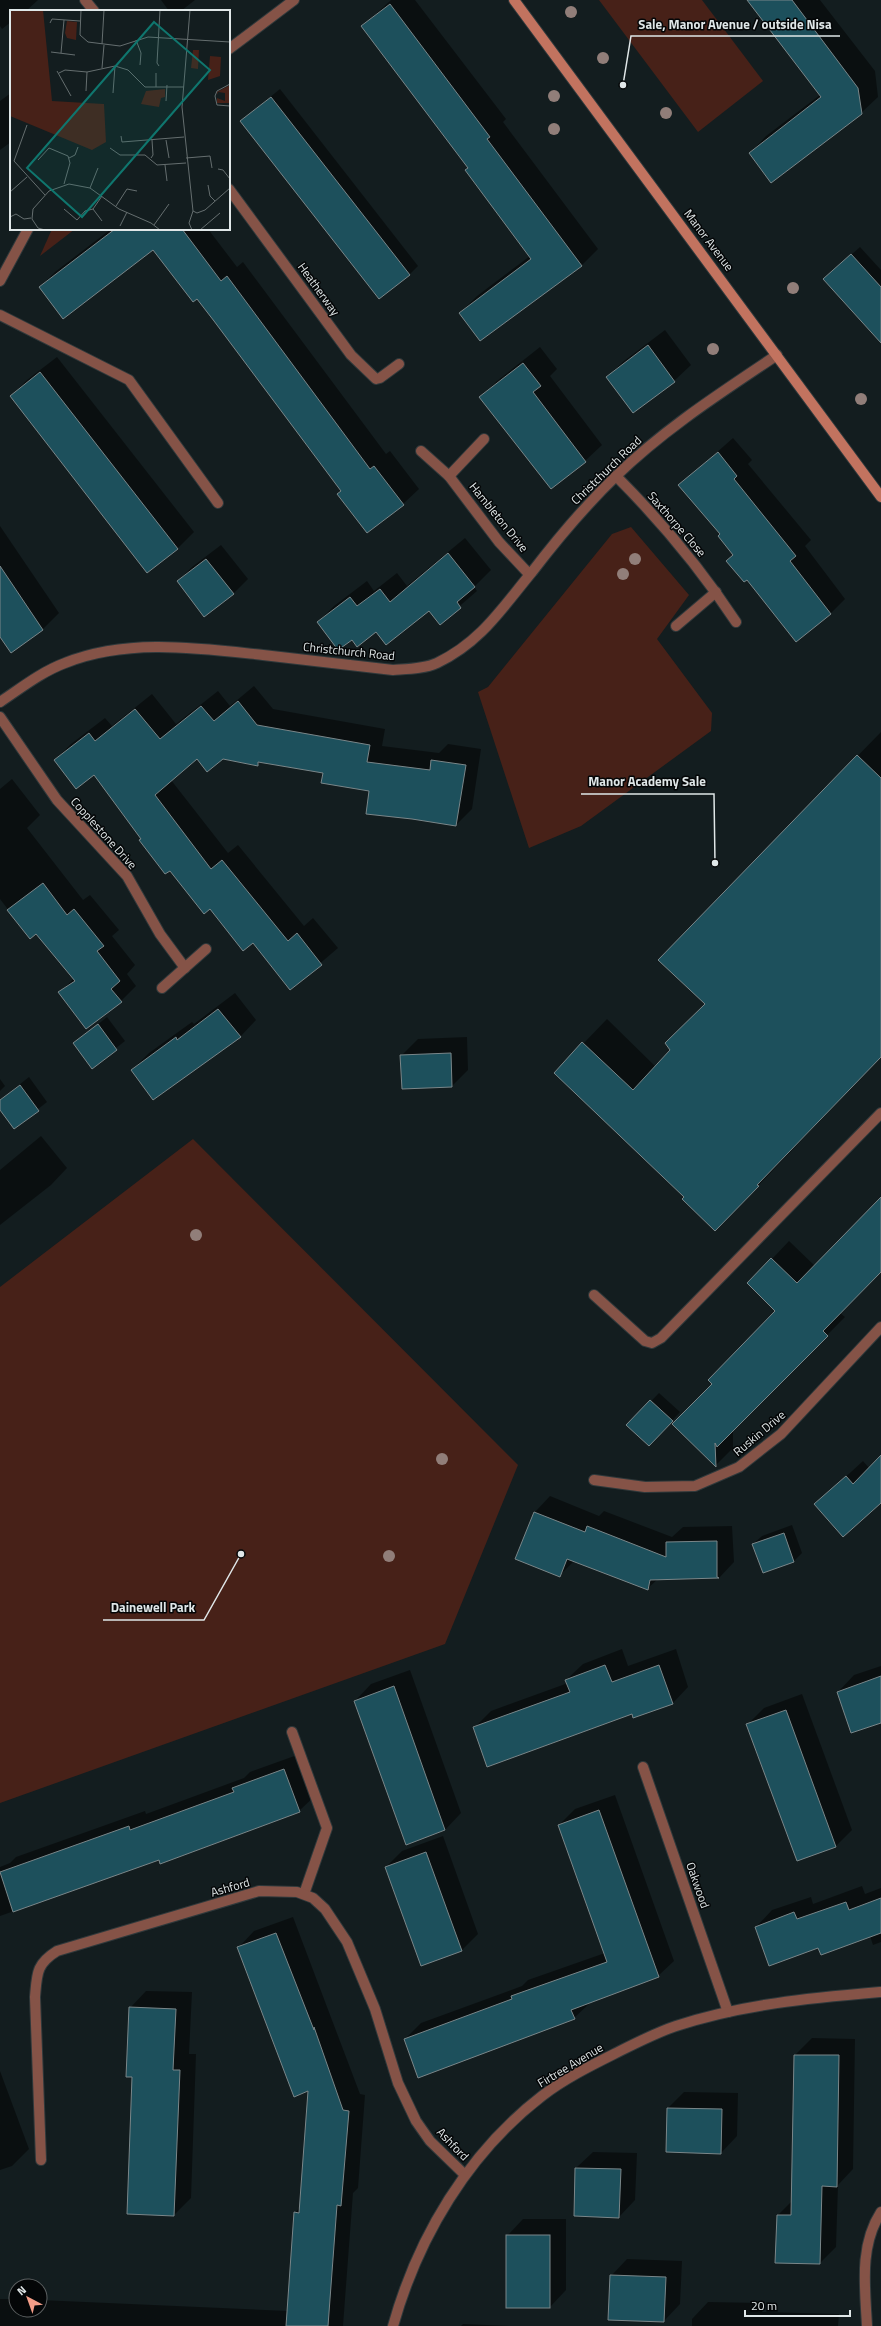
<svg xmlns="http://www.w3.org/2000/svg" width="881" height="2326" viewBox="0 0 881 2326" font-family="'Titillium Web',sans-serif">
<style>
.green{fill:#472118}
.shadow{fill:#0007}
.building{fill:#1d505c;stroke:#7a8689}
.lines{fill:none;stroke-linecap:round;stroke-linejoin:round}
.lane-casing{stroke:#30393b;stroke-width:12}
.street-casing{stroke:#30393b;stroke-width:12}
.secondary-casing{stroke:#30393b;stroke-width:12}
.lane{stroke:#855347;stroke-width:10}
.street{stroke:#855347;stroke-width:10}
.secondary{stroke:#c2735f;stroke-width:10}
.tree{fill:#917e79}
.labels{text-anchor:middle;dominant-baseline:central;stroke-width:3;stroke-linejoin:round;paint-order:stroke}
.street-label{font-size:12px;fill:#e0e7e8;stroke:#040607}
.inset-road{fill:none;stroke:#656e6f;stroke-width:1}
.view{fill:#0f766e;fill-opacity:0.15;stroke:#0f766e;stroke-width:2}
.inset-edge{fill:none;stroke:#e0e7e8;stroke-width:2}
.leader{fill:none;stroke:#e0e7e8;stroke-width:1.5}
.callout-dot{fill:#e0e7e8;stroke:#040607;stroke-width:1.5}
.callout-label{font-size:13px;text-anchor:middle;font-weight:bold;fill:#e0e7e8;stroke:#040607;stroke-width:3;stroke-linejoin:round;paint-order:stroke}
</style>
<rect width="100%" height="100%" fill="#131d1f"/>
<!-- green -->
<g class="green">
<path d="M 599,0 L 702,0 L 763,81 L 698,132 Z"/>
<path d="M 52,229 L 75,229 L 40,256 Z"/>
<path d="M 631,527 L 689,595 L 657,639 L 712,713 L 711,731 L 581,826 L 529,848 L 478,692 L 488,687 L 612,534 Z"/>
<path d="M 193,1139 L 518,1465 L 445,1644 L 0,1803 L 0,1287 Z"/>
</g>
<!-- shadow -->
<g class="shadow">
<path d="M 0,0 L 38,0 L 26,11 L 11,11 L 11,22 L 2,29 L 0,26 Z"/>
<path d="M 161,0 L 195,0 L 181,11 L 169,11 Z"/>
<path d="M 391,0 L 415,0 L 506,119 L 503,122 L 598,249 L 581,266 L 460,313 L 477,296 L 530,256 L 469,167 L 363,26 Z"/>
<path d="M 748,0 L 820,0 L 875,71 L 878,97 L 861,113 L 750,153 L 766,136 L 820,95 Z"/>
<path d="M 280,89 L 418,266 L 409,275 L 241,121 Z"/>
<path d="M 11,93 L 11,142 L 0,150 L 0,101 Z"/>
<path d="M 111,229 L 208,229 L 237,267 L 243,262 L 386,454 L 390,451 L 419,489 L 403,504 L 367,532 L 342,491 L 198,297 L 154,249 L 40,287 L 55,272 Z"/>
<path d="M 860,247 L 881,270 L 881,342 L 833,271 Z"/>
<path d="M 665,330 L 691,365 L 674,381 L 633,412 L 607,377 L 624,361 Z"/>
<path d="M 540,347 L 557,369 L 550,376 L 602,445 L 585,461 L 551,488 L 481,397 L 497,381 Z"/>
<path d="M 57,357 L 194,532 L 178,548 L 148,571 L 11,396 L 27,380 Z"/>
<path d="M 733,438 L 752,460 L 748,464 L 811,540 L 805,546 L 845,599 L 830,614 L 747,578 L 727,561 L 734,554 L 721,534 L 680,485 Z"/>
<path d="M 0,526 L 59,613 L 43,629 L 11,651 L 0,635 Z"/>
<path d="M 465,538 L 491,570 L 474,587 L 477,591 L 440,623 L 430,610 L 352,639 L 318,622 L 334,606 L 367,581 L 374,591 L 397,573 L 407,586 Z"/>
<path d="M 221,545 L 248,579 L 233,594 L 178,581 L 192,567 Z"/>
<path d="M 254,686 L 273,709 L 385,729 L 382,746 L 439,753 L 448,744 L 481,749 L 472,809 L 456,825 L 324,772 L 261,761 L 257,765 L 222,758 L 197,758 L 171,780 L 228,853 L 238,845 L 304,926 L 313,918 L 338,948 L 290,989 L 253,941 L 211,908 L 170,869 L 142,838 L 94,773 L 55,760 L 71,744 L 105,718 L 112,726 L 152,694 L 176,724 L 218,691 L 230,706 Z"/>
<path d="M 881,732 L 881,1056 L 738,1207 L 685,1197 L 555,1073 L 607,1019 L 656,1067 L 706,1004 L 659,959 Z"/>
<path d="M 12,779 L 40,815 L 27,828 L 83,900 L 90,895 L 119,930 L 112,936 L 135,965 L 127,974 L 136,986 L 121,1001 L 60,993 L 74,978 L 37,933 L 30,938 L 0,899 L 0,789 Z"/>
<path d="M 235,993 L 256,1020 L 240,1037 L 132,1070 L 149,1053 L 192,1022 L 194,1024 Z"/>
<path d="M 107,1017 L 125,1041 L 92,1067 L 75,1043 Z"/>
<path d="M 467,1037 L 468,1070 L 452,1086 L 401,1056 L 418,1039 Z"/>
<path d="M 29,1077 L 47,1102 L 14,1128 L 0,1109 L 0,1100 Z"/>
<path d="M 0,1079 L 5,1086 L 0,1091 Z"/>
<path d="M 41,1136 L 67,1168 L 51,1185 L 0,1225 L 0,1170 Z"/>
<path d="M 881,1199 L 881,1271 L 840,1313 L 845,1317 L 733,1430 L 733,1448 L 716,1465 L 674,1424 L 713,1385 L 777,1311 L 772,1259 L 789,1241 L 815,1266 Z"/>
<path d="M 659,1393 L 680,1412 L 657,1437 L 628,1425 Z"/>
<path d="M 881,1456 L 881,1502 L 816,1504 L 863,1461 L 869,1468 Z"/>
<path d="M 550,1496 L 599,1516 L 604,1511 L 672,1537 L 683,1527 L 732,1526 L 734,1562 L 719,1578 L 658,1579 L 647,1589 L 574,1561 L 560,1575 L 517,1559 L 535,1512 Z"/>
<path d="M 792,1525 L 802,1553 L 794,1561 L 753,1544 L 762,1536 Z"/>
<path d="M 622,1649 L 628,1666 L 676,1649 L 688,1687 L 672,1704 L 474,1728 L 491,1711 L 568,1683 L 566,1680 L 583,1664 Z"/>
<path d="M 881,1666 L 881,1722 L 838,1692 L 854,1675 Z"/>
<path d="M 410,1670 L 461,1813 L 445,1830 L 406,1844 L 355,1701 L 371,1684 Z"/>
<path d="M 802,1694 L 852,1830 L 836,1846 L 747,1725 L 764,1708 Z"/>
<path d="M 300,1754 L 316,1795 L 299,1811 L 0,1916 L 0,1867 L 10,1863 L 16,1857 L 145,1811 L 146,1814 L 244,1778 L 250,1772 Z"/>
<path d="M 615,1795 L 674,1961 L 658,1976 L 590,2003 L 574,2018 L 405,2039 L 421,2023 L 522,1986 L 528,1980 L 605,1953 L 559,1825 L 575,1809 Z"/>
<path d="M 443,1836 L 478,1934 L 462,1950 L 422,1965 L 386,1867 L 402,1851 Z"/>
<path d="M 862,1886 L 865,1894 L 881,1888 L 881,1942 L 873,1945 L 870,1936 L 819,1947 L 756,1927 L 772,1910 L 811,1897 L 813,1904 Z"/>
<path d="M 293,1917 L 360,2094 L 365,2095 L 358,2188 L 353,2193 L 343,2326 L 0,2326 L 0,2299 L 16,2299 L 16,2310 L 40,2310 L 40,2300 L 288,2311 L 295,2213 L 300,2207 L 310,2090 L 238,1948 L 254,1931 Z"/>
<path d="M 146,1991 L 192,1992 L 189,2054 L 196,2054 L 191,2198 L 174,2215 L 128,2213 L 133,2076 L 130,2008 Z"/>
<path d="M 812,2038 L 855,2039 L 853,2169 L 838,2185 L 836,2247 L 820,2263 L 778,2215 L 793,2200 L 795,2055 Z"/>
<path d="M 0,2071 L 29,2149 L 12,2166 L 0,2170 Z"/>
<path d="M 684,2092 L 738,2093 L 737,2136 L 721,2153 L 668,2108 Z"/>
<path d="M 593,2152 L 637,2153 L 635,2200 L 619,2217 L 576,2168 Z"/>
<path d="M 523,2219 L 566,2219 L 566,2290 L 550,2307 L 507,2236 Z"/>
<path d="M 627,2259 L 682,2261 L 680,2304 L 664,2321 L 611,2276 Z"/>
<path d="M 708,2302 L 763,2303 L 762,2312 L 839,2314 L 838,2326 L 692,2326 L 692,2319 Z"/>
<path d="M 463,2324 L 510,2326 L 461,2326 Z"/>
</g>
<!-- building -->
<g class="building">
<path d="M 747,0 L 792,0 L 858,88 L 862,114 L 771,183 L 749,153 L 821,97 Z"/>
<path d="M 390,4 L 490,137 L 487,139 L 582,266 L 480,341 L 459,313 L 531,259 L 465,170 L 468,168 L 361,26 Z"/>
<path d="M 271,97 L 410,275 L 379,299 L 240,121 Z"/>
<path d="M 115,229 L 182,229 L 221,281 L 227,276 L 370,469 L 374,466 L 404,505 L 367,533 L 337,494 L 341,491 L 214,321 L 197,299 L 193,302 L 153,250 L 63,319 L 39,287 Z"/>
<path d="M 851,254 L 881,287 L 881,343 L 823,279 Z"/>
<path d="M 648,345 L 675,382 L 633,413 L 606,377 Z"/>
<path d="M 523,363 L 541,386 L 533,392 L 586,462 L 551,489 L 479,397 Z"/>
<path d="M 40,372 L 178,549 L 147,573 L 10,396 Z"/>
<path d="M 718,452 L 737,476 L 734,479 L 796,556 L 790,561 L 831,614 L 796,642 L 747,580 L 744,582 L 726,561 L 733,555 L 718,536 L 720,534 L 678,485 Z"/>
<path d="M 448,553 L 475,587 L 457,602 L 461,608 L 440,625 L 429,611 L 386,645 L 376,632 L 357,647 L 352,640 L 338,650 L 317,622 L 350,597 L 357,606 L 380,589 L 390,602 Z"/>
<path d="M 206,559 L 234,594 L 204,617 L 177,581 Z"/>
<path d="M 0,566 L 43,630 L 11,653 L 0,637 Z"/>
<path d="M 238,701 L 257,725 L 370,745 L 367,762 L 430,770 L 431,760 L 466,765 L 456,826 L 412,819 L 366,814 L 369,791 L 321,783 L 323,773 L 258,762 L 258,766 L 223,759 L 207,772 L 197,759 L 155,795 L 211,869 L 222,860 L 288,941 L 297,933 L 322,965 L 290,990 L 253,943 L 243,951 L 210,909 L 204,914 L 170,871 L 165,874 L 139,840 L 141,839 L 94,775 L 76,789 L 54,760 L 89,733 L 95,741 L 135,709 L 160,739 L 201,706 L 214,721 Z"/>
<path d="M 857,755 L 881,778 L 881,1057 L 757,1185 L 759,1186 L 715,1231 L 682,1199 L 684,1197 L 554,1073 L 582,1042 L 633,1090 L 670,1050 L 665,1043 L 705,1004 L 658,960 Z"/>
<path d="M 43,883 L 67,915 L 74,909 L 104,946 L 97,951 L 120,981 L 111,989 L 122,1002 L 86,1029 L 58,992 L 75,981 L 36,934 L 30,939 L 7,910 Z"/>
<path d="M 218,1009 L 241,1037 L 153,1100 L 131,1070 L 176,1037 L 177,1040 Z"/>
<path d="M 98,1024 L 117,1050 L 92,1069 L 73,1043 Z"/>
<path d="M 451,1053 L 452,1087 L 402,1089 L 400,1055 Z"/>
<path d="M 20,1085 L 39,1111 L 14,1129 L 0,1110 L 0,1100 Z"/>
<path d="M 881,1197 L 881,1272 L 823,1331 L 828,1336 L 717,1447 L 715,1443 L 716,1467 L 672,1424 L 712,1384 L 708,1380 L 775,1311 L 747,1283 L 771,1258 L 797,1283 Z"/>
<path d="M 650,1400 L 673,1421 L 649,1446 L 626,1425 Z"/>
<path d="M 881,1455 L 881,1503 L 843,1537 L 814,1504 L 846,1476 L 853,1484 Z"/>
<path d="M 534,1512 L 585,1532 L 587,1526 L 666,1557 L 666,1542 L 717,1541 L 717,1577 L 719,1578 L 650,1580 L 648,1590 L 567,1559 L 560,1577 L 515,1559 Z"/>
<path d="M 784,1533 L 794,1562 L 763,1573 L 752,1544 Z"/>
<path d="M 605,1665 L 612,1682 L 659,1665 L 673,1704 L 633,1718 L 632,1714 L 487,1767 L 473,1727 L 570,1692 L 565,1680 Z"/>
<path d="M 881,1676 L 881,1723 L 851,1733 L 837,1692 Z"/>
<path d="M 394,1686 L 445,1830 L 406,1845 L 354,1701 Z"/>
<path d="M 786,1710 L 836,1847 L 797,1861 L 746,1724 Z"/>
<path d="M 284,1769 L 300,1812 L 160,1864 L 159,1860 L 13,1912 L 0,1872 L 129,1826 L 130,1830 L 234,1792 L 232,1788 Z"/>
<path d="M 599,1810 L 659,1977 L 571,2010 L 575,2019 L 418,2078 L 404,2039 L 512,1999 L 511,1996 L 607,1962 L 558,1825 Z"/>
<path d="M 426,1852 L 462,1951 L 421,1966 L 385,1867 Z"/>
<path d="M 881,1898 L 881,1933 L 821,1955 L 818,1948 L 769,1966 L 755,1927 L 794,1912 L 797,1919 L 846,1902 L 849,1910 Z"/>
<path d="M 276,1933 L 314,2030 L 314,2027 L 343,2110 L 349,2111 L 341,2206 L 337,2205 L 328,2326 L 286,2326 L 294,2212 L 299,2213 L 308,2091 L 294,2097 L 237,1947 Z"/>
<path d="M 129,2007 L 176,2009 L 173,2070 L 180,2070 L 174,2216 L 127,2214 L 132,2077 L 126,2077 Z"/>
<path d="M 794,2055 L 839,2055 L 837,2187 L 822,2186 L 820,2264 L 775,2263 L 777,2215 L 791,2215 Z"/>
<path d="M 667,2108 L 722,2109 L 721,2154 L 666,2152 Z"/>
<path d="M 575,2168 L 621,2169 L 619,2218 L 574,2216 Z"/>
<rect x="506" y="2235" width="44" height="73"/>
<path d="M 610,2275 L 666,2277 L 664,2322 L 608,2320 Z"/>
</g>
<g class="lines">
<!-- lane casing -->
<g class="lane-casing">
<g id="lane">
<path d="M 0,315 L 129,380 L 218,503"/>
<path d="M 594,1295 L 645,1341 L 652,1343 L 661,1338 L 881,1113"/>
</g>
</g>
<!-- street casing -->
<g class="street-casing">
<g id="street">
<path d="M 85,0 L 94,11"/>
<path d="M 229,49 L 294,0"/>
<path d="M 229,189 L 351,355 L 376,379 L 380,378 L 399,364"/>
<path d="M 0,281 L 28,229"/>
<path d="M 421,451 L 449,476 L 499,542 L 529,574"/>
<path d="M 449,476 L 484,439"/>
<path d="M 616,476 C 661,521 701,569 736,622"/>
<path d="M 676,626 L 716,592"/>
<path d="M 0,702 C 21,688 41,672 65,663 C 127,638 198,648 263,655 C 306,660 350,665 393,670 C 407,669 424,669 437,663 C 481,642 502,608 532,572 C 558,538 585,506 616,476 C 664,429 722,392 777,355"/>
<path d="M 0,717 L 57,800 L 127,876 L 160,934 L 185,968"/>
<path d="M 162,988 L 206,949"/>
<path d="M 594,1480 L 645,1487 L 695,1486 L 739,1467 L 781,1434 L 881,1327"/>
<path d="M 292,1732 L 327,1828 L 304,1894"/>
<path d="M 643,1767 L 728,2012"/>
<path d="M 41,2160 L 35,1997 C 37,1974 36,1964 57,1951 L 259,1891 L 297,1892 L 313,1898 L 325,1909 L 347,1942 L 375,2009 L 398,2083 L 416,2121 L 430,2141 L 464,2174"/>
<path d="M 393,2326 C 418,2237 468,2153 542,2096 C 564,2079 590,2066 614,2054 C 634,2044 655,2033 676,2026 C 742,2004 812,1998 881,1992"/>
<path d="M 867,2326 C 865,2287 859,2246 881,2212"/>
</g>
</g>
<!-- secondary casing -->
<g class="secondary-casing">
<path id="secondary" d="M 514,0 L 881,497"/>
</g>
<!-- lane -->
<use href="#lane" class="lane"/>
<!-- street -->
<use href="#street" class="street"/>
<!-- secondary -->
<use href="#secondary" class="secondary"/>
</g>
<!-- trees -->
<g class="tree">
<circle cx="571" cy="12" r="6"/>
<circle cx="603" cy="58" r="6"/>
<circle cx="554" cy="96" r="6"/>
<circle cx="666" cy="113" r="6"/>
<circle cx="554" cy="129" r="6"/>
<circle cx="793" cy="288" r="6"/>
<circle cx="713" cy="349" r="6"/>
<circle cx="861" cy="399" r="6"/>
<circle cx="635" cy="559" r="6"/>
<circle cx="623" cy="574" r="6"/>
<circle cx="196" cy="1235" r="6"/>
<circle cx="442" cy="1459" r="6"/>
<circle cx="389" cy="1556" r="6"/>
</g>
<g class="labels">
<!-- street labels -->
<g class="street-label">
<text transform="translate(709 240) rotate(53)">Manor Avenue</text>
<text transform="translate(319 289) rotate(54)">Heatherway</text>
<text transform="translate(606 470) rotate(-44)">Christchurch Road</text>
<text transform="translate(499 517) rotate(51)">Hambleton Drive</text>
<text transform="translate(677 524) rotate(49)">Saxthorpe Close</text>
<text transform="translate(349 651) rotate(6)">Christchurch Road</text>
<text transform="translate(104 833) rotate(48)">Copplestone Drive</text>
<text transform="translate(759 1433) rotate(-40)">Ruskin Drive</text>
<text transform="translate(698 1885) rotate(71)">Oakwood</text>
<text transform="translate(230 1887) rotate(-16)">Ashford</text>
<text transform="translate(570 2065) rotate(-31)">Firtree Avenue</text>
<text transform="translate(453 2144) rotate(46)">Ashford</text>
</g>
</g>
<!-- overview -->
<g transform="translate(10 10)">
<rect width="220" height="220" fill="#131d1f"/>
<path d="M 0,0 L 33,0 L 42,91 L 94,94 L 96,132 L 82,140 L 0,106 ZM 57,11 L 67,12 L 66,30 L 57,28 L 55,23 ZM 183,40 L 189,40 L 188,59 L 181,58 ZM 200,46 L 211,47 L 210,66 L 198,70 ZM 220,75 L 220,93 L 207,93 L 207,88 L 215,91 L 215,83 L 208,82 L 207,85 L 207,82 ZM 155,79 L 155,87 L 151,88 L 149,97 L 131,94 L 136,81 Z" fill="#472118"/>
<path class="inset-road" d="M 71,0 L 70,25 L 78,32 L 110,36 L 138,27 L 220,32M 180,0 L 172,97 L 183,201 L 179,213 L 182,220M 40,13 L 42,9 L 70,11M 126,30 L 131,43 L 130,55M 92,34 L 94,0M 41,42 L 65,45M 51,43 L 54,10M 149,56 L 147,53 L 150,0M 92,58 L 94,35M 47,61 L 61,86M 49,63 L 55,60 L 77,62 L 105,56 L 118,60 L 135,77 L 174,77M 146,63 L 146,77M 220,74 L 207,81 L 205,86 L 207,95 L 220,96M 76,81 L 77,62M 103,83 L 105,56M 156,91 L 157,75M 17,115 L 4,151 L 35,185M 111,126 L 112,132 L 174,127M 156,130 L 159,148M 100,138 L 110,145 L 135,145 L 147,155 L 176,153M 59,148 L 65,145 L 68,137M 141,148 L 143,145 L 142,130M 176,148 L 200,146 L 202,158M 28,150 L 39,138 L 58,146 L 60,153 L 54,174M 155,155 L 157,171M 208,159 L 213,160 L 220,169M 198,175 L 200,186 L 205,191M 80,178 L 88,158M 0,182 L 17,167M 106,196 L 117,179 L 127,181M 54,199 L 67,210 L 75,201 L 83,199 L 92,186M 83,199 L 92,211M 183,201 L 187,203 L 195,200 L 220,178M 0,207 L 6,204 L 14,209 L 21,208M 144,215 L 159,194M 110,216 L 117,202M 35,220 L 28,218 L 22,209 L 23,199 L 39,181 L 59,174 L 80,178 L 109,199 L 141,213 L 150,220M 190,220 L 210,203"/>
<path class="view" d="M 144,12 L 200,60 L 72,207 L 17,158 Z"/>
<rect width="220" height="220" class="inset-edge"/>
</g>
<!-- callouts -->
<path class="leader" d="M623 85L631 36H840M715 863L714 794H581M241 1554L204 1620H103"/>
<g class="callout-dot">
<circle cx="623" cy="85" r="4"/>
<circle cx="715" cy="863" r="4"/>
<circle cx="241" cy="1554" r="4"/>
</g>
<g class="callout-label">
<text x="735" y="29">Sale, Manor Avenue / outside Nisa</text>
<text x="647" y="786">Manor Academy Sale</text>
<text x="153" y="1612">Dainewell Park</text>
</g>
<!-- north arrow -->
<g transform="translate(28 2298) rotate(319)"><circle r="19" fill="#040607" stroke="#5c6061"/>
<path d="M0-3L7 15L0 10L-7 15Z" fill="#f49e88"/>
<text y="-6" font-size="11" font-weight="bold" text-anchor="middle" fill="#e0e7e8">N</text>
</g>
<!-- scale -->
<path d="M745 2310v6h105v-6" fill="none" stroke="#e0e7e8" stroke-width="2"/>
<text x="751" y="2310" font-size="12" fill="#e0e7e8" stroke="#040607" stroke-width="3" paint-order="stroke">20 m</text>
</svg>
